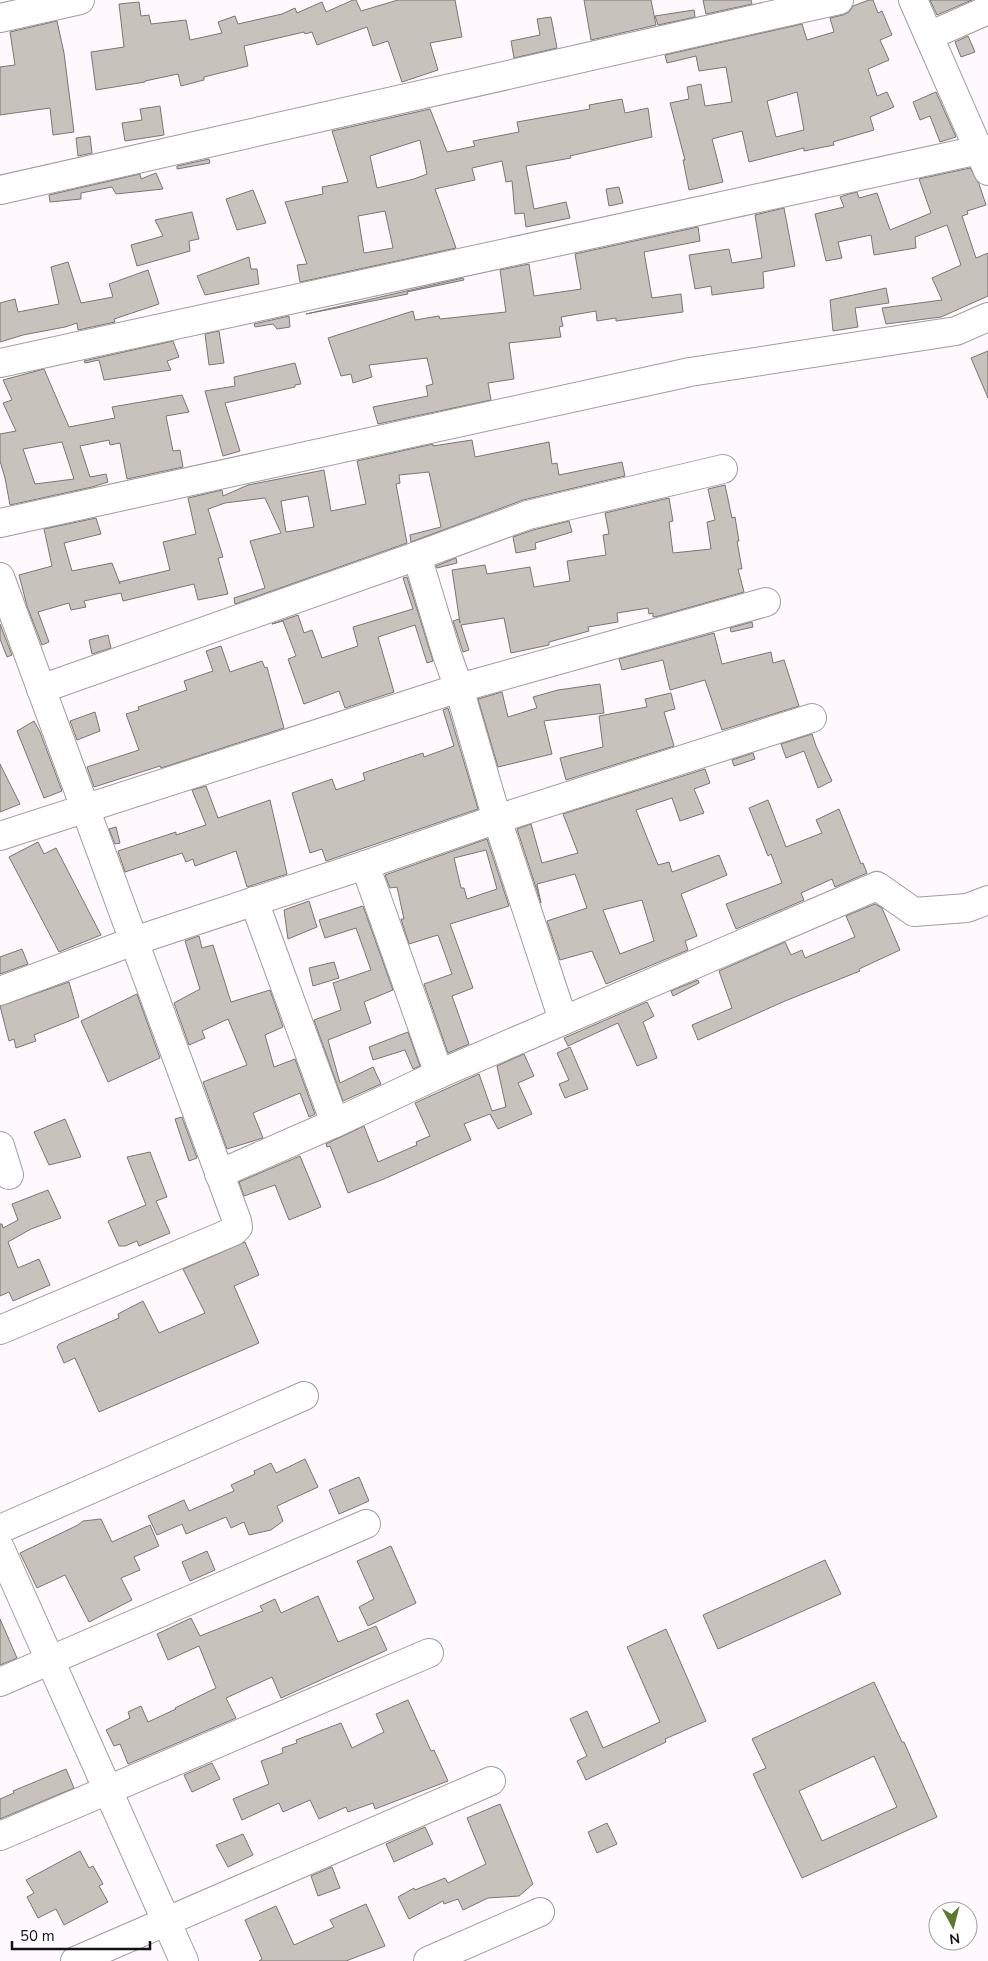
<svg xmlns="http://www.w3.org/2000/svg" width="988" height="1961" viewBox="0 0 988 1961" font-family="'Nunito Sans',sans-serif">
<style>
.building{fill:#c8c2bd;stroke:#7b7672;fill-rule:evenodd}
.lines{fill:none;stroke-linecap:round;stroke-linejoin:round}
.minor-casing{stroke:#a19ca1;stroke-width:30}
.minor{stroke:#fff;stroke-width:28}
</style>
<rect width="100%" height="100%" fill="#fff9fe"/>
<!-- building -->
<g class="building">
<path d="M 353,0 L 356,0 L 361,11 L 398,0 L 455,0 L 462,37 L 430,43 L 438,70 L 402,82 L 388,41 L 373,46 L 367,27 L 317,45 L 312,32 L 305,34 L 304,32 L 244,46 L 248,66 L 204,77 L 204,80 L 181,86 L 178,74 L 145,81 L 145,82 L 96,90 L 91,52 L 124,47 L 119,4 L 139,2 L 141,16 L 149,15 L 151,24 L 186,20 L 190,40 L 222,33 L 218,22 L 235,16 L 238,24 L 282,14 L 295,8 L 297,13 L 322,2 L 326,12 Z"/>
<path d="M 584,0 L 651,0 L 656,25 L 591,40 Z"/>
<path d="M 703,0 L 751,0 L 752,4 L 706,14 Z"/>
<path d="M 869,0 L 873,0 L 878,13 L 882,11 L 892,35 L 880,40 L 889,60 L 868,69 L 877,96 L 887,92 L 894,107 L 870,117 L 874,130 L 833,142 L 834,145 L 804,151 L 804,148 L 749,162 L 742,131 L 712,139 L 723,182 L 689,190 L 683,160 L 685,160 L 670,103 L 689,99 L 687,87 L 701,84 L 705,106 L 732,102 L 726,67 L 699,71 L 696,56 L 667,63 L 665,55 L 802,24 L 807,40 L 834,32 L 830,18 L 843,15 L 849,12 L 853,6 ZM 797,92 L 804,130 L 776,137 L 767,101 Z"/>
<path d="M 930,0 L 972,0 L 937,15 Z"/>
<path d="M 694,10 L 695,17 L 658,25 L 655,16 Z"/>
<path d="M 551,17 L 557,48 L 514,58 L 511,41 L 540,35 L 537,19 Z"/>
<path d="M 57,21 L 64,53 L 74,132 L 53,135 L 50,108 L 0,115 L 0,67 L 15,65 L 10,32 Z"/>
<path d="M 968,36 L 975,52 L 961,57 L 955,42 Z"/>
<path d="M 936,92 L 956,137 L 940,142 L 930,116 L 920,120 L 913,102 Z"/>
<path d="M 622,99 L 625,113 L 648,108 L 652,137 L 570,156 L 571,158 L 526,166 L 534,209 L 566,202 L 570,218 L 526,227 L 524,213 L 515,214 L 512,181 L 506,182 L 502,161 L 472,168 L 475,180 L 435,189 L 456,248 L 300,282 L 297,265 L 307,264 L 285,202 L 323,194 L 322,187 L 348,182 L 332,131 L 430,109 L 447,152 L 475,146 L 473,141 L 519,132 L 517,122 L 590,109 L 589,105 ZM 420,140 L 427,174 L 414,179 L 377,188 L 370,156 ZM 385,211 L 393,248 L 364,253 L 358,216 Z"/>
<path d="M 160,106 L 164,135 L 125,141 L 122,123 L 142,120 L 140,109 Z"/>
<path d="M 90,136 L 92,153 L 78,156 L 76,138 Z"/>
<path d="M 209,159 L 210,163 L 177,169 L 177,166 Z"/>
<path d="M 970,168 L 979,184 L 986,205 L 967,211 L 968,214 L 962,216 L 976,258 L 988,253 L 988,296 L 941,317 L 886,324 L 882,308 L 942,300 L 932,278 L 961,265 L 947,225 L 915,237 L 916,248 L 874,255 L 871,235 L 838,242 L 842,258 L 826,261 L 815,214 L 844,207 L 840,197 L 849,194 L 857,192 L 859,198 L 877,193 L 890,230 L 931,213 L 919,179 Z"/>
<path d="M 156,173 L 163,189 L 116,194 L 112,187 L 81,193 L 81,199 L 50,202 L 49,195 L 140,174 L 141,179 Z"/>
<path d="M 619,187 L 623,203 L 609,206 L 606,189 Z"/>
<path d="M 253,190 L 266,223 L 237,230 L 226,199 Z"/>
<path d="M 784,208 L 795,266 L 763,272 L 764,288 L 712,295 L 711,286 L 695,289 L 689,255 L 729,249 L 732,263 L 762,258 L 755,215 Z"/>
<path d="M 192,212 L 199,239 L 189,241 L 190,251 L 137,266 L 131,245 L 163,236 L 155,220 Z"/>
<path d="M 698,227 L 700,241 L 644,252 L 652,298 L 681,294 L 683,312 L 616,321 L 616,318 L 597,321 L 596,311 L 561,317 L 563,326 L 559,327 L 561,337 L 509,343 L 514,379 L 488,383 L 491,400 L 378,424 L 373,407 L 428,396 L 426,386 L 433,384 L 427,358 L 369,365 L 372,377 L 353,383 L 351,374 L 341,376 L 328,338 L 413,311 L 415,320 L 439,316 L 440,319 L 506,312 L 500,270 L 529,264 L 534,296 L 581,289 L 575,254 Z"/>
<path d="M 249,257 L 251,269 L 257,269 L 259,284 L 205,295 L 197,276 Z"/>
<path d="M 68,262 L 81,303 L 113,297 L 109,284 L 148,270 L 159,304 L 114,319 L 115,322 L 78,330 L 77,323 L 65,327 L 23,335 L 0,342 L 0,303 L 15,299 L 18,312 L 59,304 L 51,267 Z"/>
<path d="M 463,278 L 464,280 L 407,292 L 408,294 L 306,314 Z"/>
<path d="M 886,288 L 889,303 L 855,308 L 858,327 L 833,331 L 830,300 Z"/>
<path d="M 289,316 L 290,327 L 277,329 L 273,324 L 255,327 L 254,324 Z"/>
<path d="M 219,331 L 224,363 L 209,365 L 205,334 Z"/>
<path d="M 173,341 L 179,357 L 167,361 L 171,370 L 104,380 L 99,360 L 85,363 L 84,361 Z"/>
<path d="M 988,351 L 988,398 L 971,358 Z"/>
<path d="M 295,363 L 301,384 L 295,385 L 295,387 L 225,403 L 240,451 L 223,456 L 205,391 L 235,386 L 234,377 Z"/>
<path d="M 44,369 L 69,427 L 115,418 L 112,407 L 182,395 L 189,412 L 166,416 L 173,451 L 180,450 L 183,467 L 127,479 L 120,443 L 110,445 L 109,440 L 80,446 L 90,477 L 106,474 L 108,482 L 92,487 L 10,505 L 5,478 L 0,461 L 0,434 L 16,431 L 3,403 L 12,400 L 3,380 ZM 62,442 L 74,479 L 35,484 L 23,449 Z"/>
<path d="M 472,440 L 475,457 L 549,442 L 552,464 L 557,463 L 559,475 L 622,462 L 625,476 L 523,500 L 411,542 L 410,535 L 441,527 L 429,472 L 399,475 L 400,483 L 396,484 L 407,543 L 235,604 L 234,598 L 265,588 L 250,541 L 281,533 L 265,498 L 225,503 L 208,509 L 223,557 L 218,558 L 228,594 L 198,600 L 194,584 L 123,601 L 121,593 L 84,601 L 86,607 L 71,610 L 69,603 L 38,612 L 49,642 L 42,645 L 27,606 L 19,575 L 52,566 L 44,529 L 96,518 L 101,534 L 64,543 L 72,571 L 112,563 L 120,584 L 119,582 L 170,570 L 163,542 L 196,534 L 188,498 L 222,490 L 223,496 L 248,485 L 324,470 L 331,511 L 366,504 L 357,461 L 433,444 L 433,446 ZM 308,496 L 314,527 L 286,532 L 281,501 Z"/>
<path d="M 725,485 L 732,518 L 735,517 L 739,541 L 737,541 L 742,569 L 738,569 L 744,592 L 659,616 L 653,617 L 653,613 L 649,614 L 648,608 L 617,613 L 618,622 L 588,627 L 589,631 L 549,642 L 549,645 L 511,653 L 504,618 L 461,625 L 469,650 L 463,652 L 453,621 L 459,619 L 460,623 L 452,570 L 485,565 L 487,574 L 530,567 L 534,587 L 570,581 L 567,561 L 606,555 L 603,535 L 609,534 L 605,513 L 669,498 L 673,521 L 669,522 L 673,553 L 711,549 L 707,522 L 715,520 L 708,489 Z"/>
<path d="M 569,521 L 572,532 L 535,543 L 536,549 L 516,553 L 513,537 L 533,530 Z"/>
<path d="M 456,558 L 457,563 L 437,568 L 436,566 Z"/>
<path d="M 407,577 L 433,661 L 427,663 L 415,625 L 378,637 L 394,692 L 345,708 L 339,691 L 304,704 L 288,659 L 296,656 L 283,621 L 272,624 L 298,615 L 304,633 L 312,630 L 322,658 L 358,646 L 353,627 L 413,609 L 403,578 Z"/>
<path d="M 752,622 L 753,627 L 731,632 L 730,628 Z"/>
<path d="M 0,624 L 12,655 L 7,657 L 0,639 Z"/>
<path d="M 714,633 L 722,664 L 771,652 L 773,663 L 784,660 L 799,706 L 722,730 L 705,680 L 670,690 L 663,660 L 622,670 L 619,659 Z"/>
<path d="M 108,635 L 111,648 L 92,654 L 89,640 Z"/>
<path d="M 221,646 L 230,672 L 262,661 L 265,668 L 267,667 L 284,728 L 161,768 L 160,766 L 94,787 L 87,767 L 139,750 L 126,714 L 139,710 L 138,707 L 187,690 L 184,681 L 213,671 L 206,651 Z"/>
<path d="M 600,684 L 604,713 L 544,721 L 552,754 L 498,767 L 478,699 L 502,692 L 508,717 L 537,708 L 533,697 L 558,690 Z"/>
<path d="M 671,693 L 675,709 L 664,712 L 674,746 L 566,780 L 560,758 L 603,747 L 599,716 L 647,707 L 645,699 Z"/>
<path d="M 448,708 L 478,809 L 326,861 L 322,849 L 310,853 L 292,793 L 332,779 L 336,790 L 365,780 L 363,773 L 423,753 L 424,757 L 454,746 L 443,710 Z"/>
<path d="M 95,712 L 100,731 L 77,740 L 70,721 Z"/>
<path d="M 34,721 L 40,732 L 62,791 L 44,798 L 17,731 Z"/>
<path d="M 812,734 L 816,746 L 832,781 L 818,788 L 804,751 L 786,758 L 781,744 Z"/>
<path d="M 753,753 L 755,759 L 734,766 L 732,760 Z"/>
<path d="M 0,764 L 20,804 L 0,812 Z"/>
<path d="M 705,769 L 710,783 L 694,789 L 704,813 L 680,821 L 672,798 L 636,810 L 658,865 L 669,862 L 672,872 L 719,855 L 727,875 L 681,894 L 697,936 L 685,941 L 688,950 L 606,984 L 592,951 L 560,960 L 547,921 L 587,908 L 575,874 L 537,884 L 541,903 L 517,829 L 531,824 L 542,863 L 578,853 L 563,814 ZM 642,900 L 654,941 L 620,954 L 603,910 Z"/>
<path d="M 206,786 L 218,818 L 270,800 L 287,874 L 247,887 L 236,851 L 195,866 L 193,859 L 186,862 L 182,853 L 125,872 L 118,851 L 176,832 L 176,835 L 206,825 L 192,790 Z"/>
<path d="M 768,800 L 786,847 L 822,833 L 816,820 L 839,809 L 861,864 L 863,863 L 867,873 L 835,887 L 832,879 L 801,893 L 804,900 L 736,929 L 726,904 L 782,883 L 771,854 L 768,856 L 749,808 Z"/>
<path d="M 116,827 L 120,843 L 115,844 L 109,829 Z"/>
<path d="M 487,839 L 509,906 L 450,924 L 473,988 L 452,996 L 469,1044 L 448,1053 L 424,984 L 452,974 L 438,935 L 409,944 L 401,919 L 404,919 L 397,887 L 390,888 L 385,875 ZM 486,850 L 497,889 L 467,899 L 464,888 L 461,888 L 454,858 Z"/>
<path d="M 38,842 L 44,854 L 56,848 L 101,935 L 59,952 L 9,857 Z"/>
<path d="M 309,901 L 317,927 L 288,939 L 284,910 Z"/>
<path d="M 875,904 L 882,908 L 900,950 L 859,969 L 860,971 L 785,1001 L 698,1040 L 692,1025 L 732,1008 L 719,971 L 785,942 L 791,955 L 802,950 L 805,958 L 855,937 L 846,916 Z"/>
<path d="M 363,906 L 393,990 L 364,1002 L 371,1023 L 328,1040 L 340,1083 L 373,1067 L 381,1084 L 343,1101 L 314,1020 L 341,1010 L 333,983 L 371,970 L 356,928 L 325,938 L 319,920 Z"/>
<path d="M 199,936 L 202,948 L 213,945 L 231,1002 L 270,990 L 283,1027 L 265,1035 L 274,1067 L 295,1059 L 315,1114 L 309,1117 L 300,1093 L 253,1113 L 263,1138 L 227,1149 L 203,1082 L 247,1065 L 228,1019 L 202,1031 L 205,1038 L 189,1045 L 174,1003 L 200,989 L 185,941 Z"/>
<path d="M 22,949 L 28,964 L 0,974 L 0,957 Z"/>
<path d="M 334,962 L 339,978 L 313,986 L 309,968 Z"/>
<path d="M 698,980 L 699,983 L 673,996 L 671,991 Z"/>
<path d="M 69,982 L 79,1017 L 34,1035 L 36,1041 L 16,1048 L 14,1039 L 9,1041 L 0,1006 Z"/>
<path d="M 137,994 L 160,1058 L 108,1082 L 81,1021 Z"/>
<path d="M 647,1002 L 654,1016 L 643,1022 L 657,1058 L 637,1066 L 618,1023 L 568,1046 L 564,1038 Z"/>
<path d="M 408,1032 L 420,1066 L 413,1069 L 405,1050 L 373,1060 L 369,1047 Z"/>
<path d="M 570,1047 L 588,1089 L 565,1098 L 559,1084 L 569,1080 L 557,1053 Z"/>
<path d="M 524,1054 L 534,1076 L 518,1083 L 532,1114 L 498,1129 L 490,1114 L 464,1124 L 471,1140 L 384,1179 L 348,1193 L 330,1146 L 327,1147 L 326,1144 L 364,1126 L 378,1162 L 417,1145 L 416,1142 L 430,1136 L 415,1103 L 479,1074 L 492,1111 L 506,1107 L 497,1066 Z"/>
<path d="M 182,1117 L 197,1158 L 189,1161 L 175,1119 Z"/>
<path d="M 65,1119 L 81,1157 L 49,1165 L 34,1132 Z"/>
<path d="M 150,1152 L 167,1197 L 156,1201 L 170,1233 L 139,1246 L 137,1241 L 125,1246 L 119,1246 L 108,1221 L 146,1205 L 127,1157 Z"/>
<path d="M 300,1156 L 321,1207 L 289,1220 L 275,1185 L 244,1196 L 239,1182 Z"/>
<path d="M 48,1190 L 61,1218 L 31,1229 L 8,1242 L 18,1268 L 39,1259 L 50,1285 L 13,1301 L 9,1292 L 0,1296 L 0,1224 L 2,1224 L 3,1228 L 18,1220 L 12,1204 Z"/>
<path d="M 245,1242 L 259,1275 L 234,1286 L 259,1343 L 99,1412 L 75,1358 L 64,1363 L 57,1347 L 59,1344 L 119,1318 L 118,1314 L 143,1301 L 159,1333 L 205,1313 L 183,1269 Z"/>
<path d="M 305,1459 L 318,1487 L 277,1506 L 283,1521 L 271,1530 L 249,1535 L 244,1522 L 231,1528 L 226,1517 L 186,1534 L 182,1524 L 157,1535 L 148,1516 L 184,1500 L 189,1511 L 234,1491 L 231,1485 L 255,1474 L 254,1471 L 271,1463 L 276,1473 Z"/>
<path d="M 359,1477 L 369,1501 L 339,1514 L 329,1490 Z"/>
<path d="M 101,1519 L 112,1542 L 150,1525 L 159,1546 L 134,1557 L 140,1570 L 121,1578 L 132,1600 L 89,1622 L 65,1575 L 37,1588 L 20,1553 L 78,1525 L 83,1521 Z"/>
<path d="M 391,1546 L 416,1603 L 368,1626 L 359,1607 L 374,1599 L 357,1561 Z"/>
<path d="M 207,1551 L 215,1570 L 190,1581 L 182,1562 Z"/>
<path d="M 825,1560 L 841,1594 L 718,1649 L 703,1615 Z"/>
<path d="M 318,1596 L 338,1642 L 376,1626 L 387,1650 L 281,1698 L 272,1677 L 226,1698 L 236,1718 L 128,1764 L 120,1744 L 114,1746 L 106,1730 L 130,1718 L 128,1712 L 141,1706 L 148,1722 L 176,1709 L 175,1708 L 216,1688 L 199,1646 L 168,1660 L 157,1634 L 191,1618 L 200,1636 L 263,1611 L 260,1606 L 275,1599 L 281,1613 Z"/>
<path d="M 0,1619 L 17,1658 L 0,1665 Z"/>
<path d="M 666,1629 L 706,1721 L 665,1739 L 666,1742 L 586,1780 L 577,1761 L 587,1756 L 570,1719 L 587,1711 L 603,1748 L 660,1722 L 627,1647 Z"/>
<path d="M 874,1682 L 902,1742 L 904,1742 L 937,1817 L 802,1878 L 753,1774 L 766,1768 L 752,1739 ZM 874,1756 L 897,1807 L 822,1841 L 799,1791 Z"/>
<path d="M 408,1700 L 431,1751 L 434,1750 L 448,1781 L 375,1809 L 373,1803 L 348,1812 L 346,1807 L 319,1819 L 310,1800 L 283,1812 L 279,1803 L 242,1820 L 233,1799 L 269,1784 L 261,1761 L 283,1753 L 282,1748 L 297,1743 L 296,1740 L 341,1723 L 352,1748 L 384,1732 L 376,1714 Z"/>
<path d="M 212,1763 L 220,1779 L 192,1792 L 184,1775 Z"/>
<path d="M 66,1769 L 74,1788 L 0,1819 L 0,1799 L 14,1793 L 13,1791 Z"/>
<path d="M 500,1804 L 533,1884 L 519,1896 L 488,1898 L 463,1910 L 458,1899 L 444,1904 L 443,1901 L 409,1919 L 398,1897 L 414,1888 L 415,1890 L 445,1878 L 448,1883 L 486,1864 L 467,1818 Z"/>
<path d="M 607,1823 L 617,1844 L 597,1853 L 588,1832 Z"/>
<path d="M 425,1827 L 433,1844 L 394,1862 L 386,1844 Z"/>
<path d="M 243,1834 L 253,1855 L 228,1867 L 216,1845 Z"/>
<path d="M 80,1851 L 89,1868 L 93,1866 L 103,1884 L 99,1886 L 108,1902 L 64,1925 L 56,1909 L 38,1918 L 27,1897 L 34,1893 L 26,1880 Z"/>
<path d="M 332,1867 L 340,1888 L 318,1896 L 311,1876 Z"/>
<path d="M 366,1904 L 385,1946 L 346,1961 L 259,1961 L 262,1959 L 245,1920 L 276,1906 L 294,1945 L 334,1927 L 330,1920 Z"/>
</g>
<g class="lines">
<!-- minor casing -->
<g class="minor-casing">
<g id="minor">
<path d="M 913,0 L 988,171"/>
<path d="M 0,18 L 80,0"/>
<path d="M 929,36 L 988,10"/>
<path d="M 0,190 L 839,0"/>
<path d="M 0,363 L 979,150"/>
<path d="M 0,523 L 690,372 L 956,331 L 988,317"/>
<path d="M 417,556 L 447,655 L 459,688 L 497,819 L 563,1020"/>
<path d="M 0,577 L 237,1221 L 238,1227 L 234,1231 L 0,1330"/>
<path d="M 41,689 L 417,556 L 528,515 L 723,469"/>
<path d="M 0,836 L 459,688 L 766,602"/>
<path d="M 365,865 L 439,1074"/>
<path d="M 254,901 L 335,1123"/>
<path d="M 0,991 L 134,941 L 365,865 L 497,819 L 812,718"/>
<path d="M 0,1146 L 9,1175"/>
<path d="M 219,1174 L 335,1123 L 439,1074 L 877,886 L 914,912 L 967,908 L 988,900"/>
<path d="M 0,1529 L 304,1396"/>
<path d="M 0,1548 L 184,1961"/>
<path d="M 0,1682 L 366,1524"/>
<path d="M 0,1836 L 429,1653"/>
<path d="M 75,1961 L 491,1781"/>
<path d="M 428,1961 L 540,1912"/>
</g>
</g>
<!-- minor -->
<use href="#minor" class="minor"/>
</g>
<!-- north arrow -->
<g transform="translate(953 1926) rotate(173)"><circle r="24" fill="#ffffff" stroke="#a1a0a1"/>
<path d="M0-4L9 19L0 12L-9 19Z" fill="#5c7a2f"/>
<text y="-8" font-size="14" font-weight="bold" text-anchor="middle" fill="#131113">N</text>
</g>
<!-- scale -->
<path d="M12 1941v8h138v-8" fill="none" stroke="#131113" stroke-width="2.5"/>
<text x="20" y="1941" font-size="15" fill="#131113" stroke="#ffffff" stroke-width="4" paint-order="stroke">50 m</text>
</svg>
